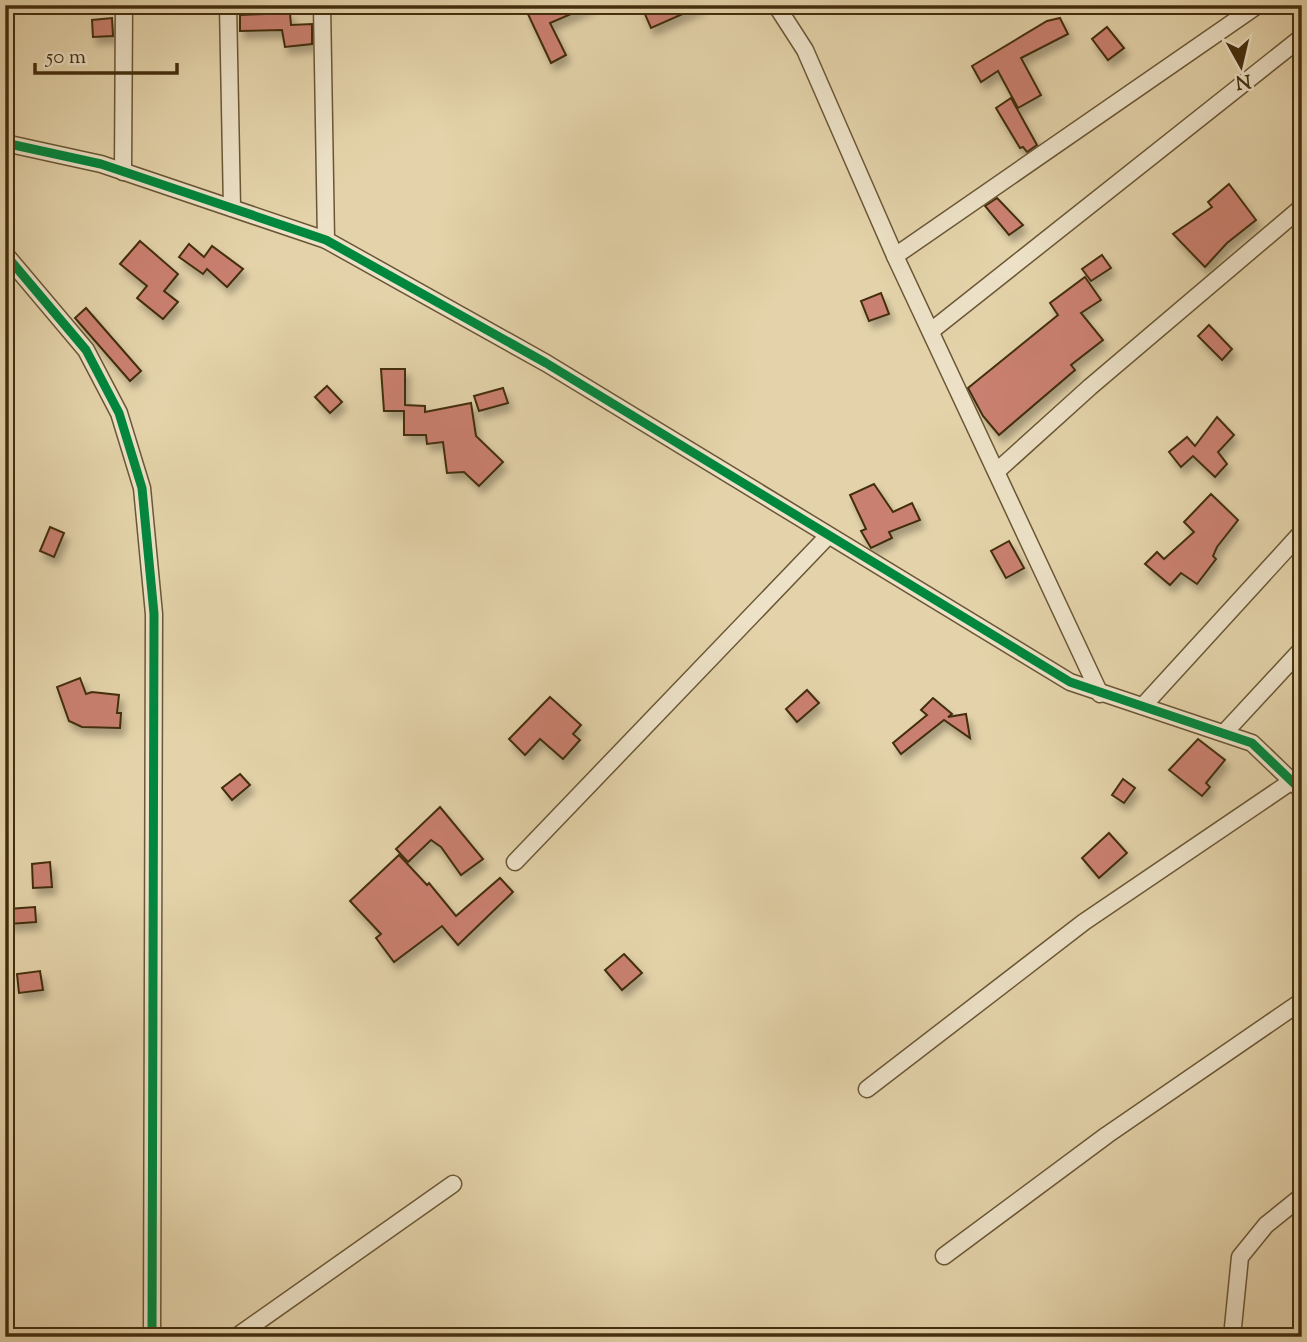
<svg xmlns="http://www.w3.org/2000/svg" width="1307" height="1342" viewBox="0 0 1307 1342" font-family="'Sorts Mill Goudy',serif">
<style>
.building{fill:#ca8070;stroke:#432e0e;stroke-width:2;filter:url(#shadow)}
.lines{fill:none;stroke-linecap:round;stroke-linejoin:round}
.street-casing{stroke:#6b5735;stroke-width:19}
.street{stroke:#ede2c8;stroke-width:16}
.cycleway-casing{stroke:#ede2c8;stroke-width:13}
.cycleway{stroke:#00873e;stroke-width:9}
</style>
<defs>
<filter id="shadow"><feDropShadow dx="4" dy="7" stdDeviation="3.5" flood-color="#0004"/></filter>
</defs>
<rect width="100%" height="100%" fill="#e4d3aa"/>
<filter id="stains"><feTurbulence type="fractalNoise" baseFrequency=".00286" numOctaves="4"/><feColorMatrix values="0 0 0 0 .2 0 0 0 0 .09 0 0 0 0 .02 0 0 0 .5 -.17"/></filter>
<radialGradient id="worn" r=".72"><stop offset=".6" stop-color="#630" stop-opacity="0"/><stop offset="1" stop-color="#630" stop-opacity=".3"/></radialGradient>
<!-- building -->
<g class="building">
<path d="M 545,5 L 592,5 L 550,23 L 566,55 L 551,63 L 527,12 Z"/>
<path d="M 641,5 L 703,5 L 651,28 Z"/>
<path d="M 290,13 L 291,25 L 312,24 L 312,44 L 285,47 L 282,30 L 240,31 L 240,15 Z"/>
<path d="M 112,18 L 113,36 L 93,37 L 92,20 Z"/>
<path d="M 1060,18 L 1068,34 L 1021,58 L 1041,95 L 1018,108 L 998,71 L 981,82 L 972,66 L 1047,21 Z"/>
<path d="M 1107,27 L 1124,48 L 1108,60 L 1092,39 Z"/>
<path d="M 1011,98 L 1037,145 L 1027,152 L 1023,147 L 1020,148 L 996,108 Z"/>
<path d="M 1229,184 L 1256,220 L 1227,243 L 1205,267 L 1173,234 L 1212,207 L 1208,202 Z"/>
<path d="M 997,198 L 1023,225 L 1009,235 L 985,206 Z"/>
<path d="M 140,241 L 178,274 L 164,291 L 178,302 L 163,319 L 137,298 L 147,286 L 120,264 Z"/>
<path d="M 189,244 L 204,257 L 212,246 L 243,269 L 227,287 L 207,269 L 203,274 L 179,257 Z"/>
<path d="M 1102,255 L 1111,268 L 1091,281 L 1082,269 Z"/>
<path d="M 1085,277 L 1101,300 L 1081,313 L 1103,340 L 1071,365 L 1075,370 L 999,435 L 983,416 L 968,388 L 1058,315 L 1050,303 Z"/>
<path d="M 881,293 L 889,314 L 869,321 L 861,301 Z"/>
<path d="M 86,308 L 141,371 L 130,381 L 75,318 Z"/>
<path d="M 1209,325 L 1232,349 L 1222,360 L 1198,336 Z"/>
<path d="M 381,369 L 405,369 L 405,405 L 425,406 L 425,412 L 471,403 L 476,436 L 503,462 L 479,486 L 464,472 L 447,473 L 443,442 L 427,444 L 426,435 L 404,435 L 404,411 L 384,411 Z"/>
<path d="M 327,386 L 342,402 L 330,413 L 315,397 Z"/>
<path d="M 503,388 L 508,403 L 479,411 L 474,396 Z"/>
<path d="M 1217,417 L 1234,435 L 1218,452 L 1227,464 L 1215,477 L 1193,456 L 1181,467 L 1169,452 L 1187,437 L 1195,446 Z"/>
<path d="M 874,484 L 893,512 L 912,503 L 920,520 L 889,532 L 892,538 L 871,548 L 861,531 L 866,529 L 850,495 Z"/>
<path d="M 1211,494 L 1238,520 L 1217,547 L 1213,556 L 1216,559 L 1197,584 L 1181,573 L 1170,585 L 1145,564 L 1157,552 L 1164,559 L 1194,532 L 1184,522 Z"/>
<path d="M 50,527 L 64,533 L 54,557 L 40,551 Z"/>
<path d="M 1009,541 L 1024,568 L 1006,578 L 991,551 Z"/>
<path d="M 80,678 L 86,694 L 92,692 L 119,695 L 117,713 L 121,713 L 120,728 L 82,727 L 69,721 L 57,687 Z"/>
<path d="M 807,690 L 819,703 L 797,722 L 786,709 Z"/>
<path d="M 550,697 L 581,725 L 573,734 L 580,740 L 563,759 L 540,739 L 525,755 L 509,739 Z"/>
<path d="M 933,698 L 952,714 L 948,717 L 966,714 L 970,738 L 944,720 L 901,754 L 893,743 L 927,715 L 921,710 Z"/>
<path d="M 1198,739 L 1225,760 L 1206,783 L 1210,787 L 1202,796 L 1169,770 Z"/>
<path d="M 240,774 L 250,785 L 232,800 L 222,788 Z"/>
<path d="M 1123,779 L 1135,788 L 1124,803 L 1112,795 Z"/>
<path d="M 440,807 L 483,859 L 461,875 L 441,847 L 431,840 L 408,862 L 396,849 Z"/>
<path d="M 1109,833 L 1127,853 L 1099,878 L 1082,858 Z"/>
<path d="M 399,855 L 427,885 L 429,883 L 456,916 L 500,878 L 513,892 L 458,945 L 442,926 L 394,962 L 376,938 L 381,934 L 350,901 Z"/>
<path d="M 50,862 L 52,887 L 33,888 L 32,864 Z"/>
<path d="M 35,907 L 36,922 L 9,924 L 8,909 Z"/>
<path d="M 624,954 L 642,973 L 622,990 L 605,970 Z"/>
<path d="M 40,971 L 43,990 L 19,993 L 17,974 Z"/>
</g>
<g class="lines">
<!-- street casing -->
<g class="street-casing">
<g id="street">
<path d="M 228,5 L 232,208"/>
<path d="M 322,5 L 326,240"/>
<path d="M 776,5 L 805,50 L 895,256 L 1100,694"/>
<path d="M 5,143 L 101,164 L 326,240 L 546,363 L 1070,682 L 1252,743 L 1302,791"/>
<path d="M 123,172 L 124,5"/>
<path d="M 5,254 L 86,350 L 119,413 L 142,488 L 154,614 L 152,1337"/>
<path d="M 895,256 L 1258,5"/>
<path d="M 931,331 L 1302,37"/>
<path d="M 997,471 L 1090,387 L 1302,207"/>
<path d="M 1143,706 L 1302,532"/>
<path d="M 1225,732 L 1302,649"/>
<path d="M 515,862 L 827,537"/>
<path d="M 867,1089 L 1084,922 L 1292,781"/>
<path d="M 944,1256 L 1107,1135 L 1302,1001"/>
<path d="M 236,1337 L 453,1184"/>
<path d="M 1232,1337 L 1240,1257 L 1266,1225 L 1302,1196"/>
</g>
</g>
<!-- street -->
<use href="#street" class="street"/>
<!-- cycleway casing -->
<g class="cycleway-casing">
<g id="cycleway">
<path d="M 5,143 L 101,164 L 326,240 L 546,363 L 1070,682 L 1252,743 L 1302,791"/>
<path d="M 5,254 L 86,350 L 119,413 L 142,488 L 154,614 L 152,1337"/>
</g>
</g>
<!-- cycleway -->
<use href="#cycleway" class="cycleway"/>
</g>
<!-- margin -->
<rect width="1307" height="1342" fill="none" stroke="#e4d3aa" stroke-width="28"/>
<rect x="7" y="7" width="1293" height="1328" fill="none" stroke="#432e0e" stroke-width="3.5"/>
<rect x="14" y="14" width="1279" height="1314" fill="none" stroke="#432e0e" stroke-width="2"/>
<!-- north arrow -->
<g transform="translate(1241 66) rotate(172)" stroke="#ede2c8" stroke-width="5" paint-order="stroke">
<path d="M0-5L12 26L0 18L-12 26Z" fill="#432e0e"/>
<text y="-10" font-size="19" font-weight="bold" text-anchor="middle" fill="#432e0e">N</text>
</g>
<!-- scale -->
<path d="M35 63v10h142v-10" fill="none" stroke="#432e0e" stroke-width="3.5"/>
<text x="46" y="63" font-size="21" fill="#432e0e" stroke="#ede2c8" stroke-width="5" paint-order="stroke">50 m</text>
<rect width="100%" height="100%" filter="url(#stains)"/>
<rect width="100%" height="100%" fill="url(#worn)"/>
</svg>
